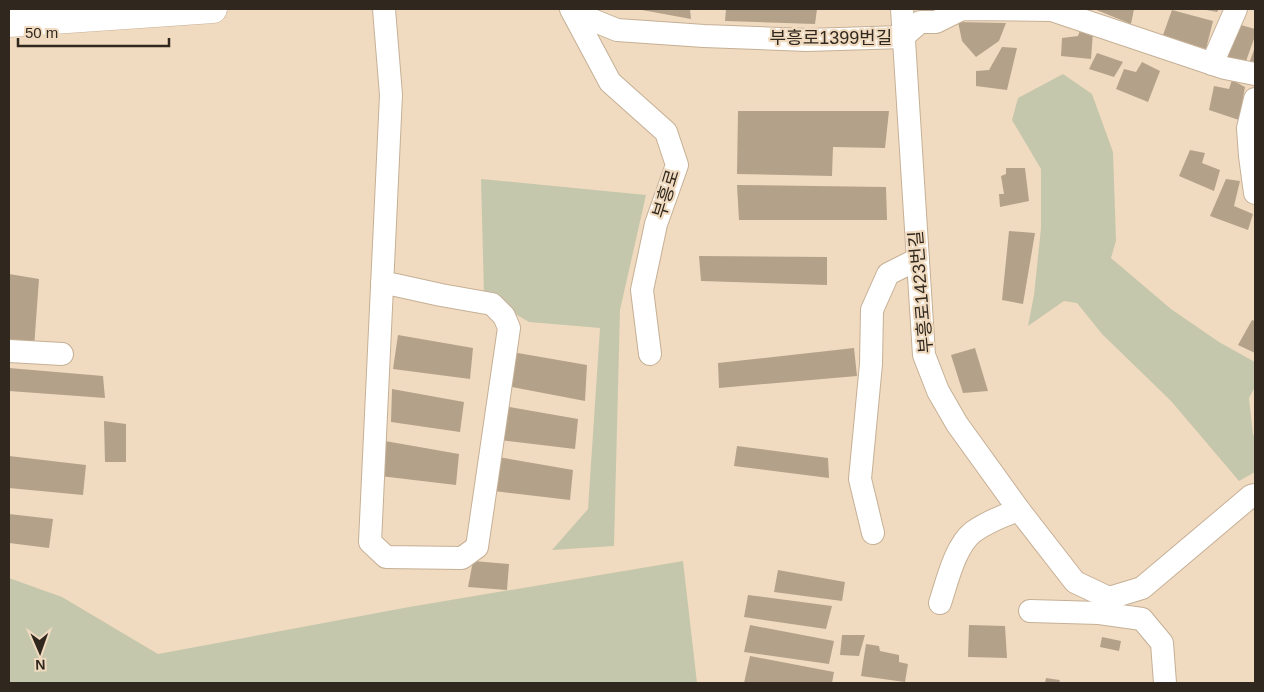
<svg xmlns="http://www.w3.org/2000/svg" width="1264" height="692" viewBox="0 0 1264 692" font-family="Arial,'Noto Sans KR',sans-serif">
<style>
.green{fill:#c5c7ac}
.building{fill:#b4a189}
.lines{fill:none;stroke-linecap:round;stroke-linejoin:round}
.minor-casing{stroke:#c5b096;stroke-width:24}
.major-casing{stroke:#c5b096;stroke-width:29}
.minor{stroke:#fff;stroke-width:22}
.major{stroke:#fff;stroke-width:28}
.labels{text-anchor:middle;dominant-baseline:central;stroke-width:4.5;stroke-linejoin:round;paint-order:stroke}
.street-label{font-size:18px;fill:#30281e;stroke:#f1dbc0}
</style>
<rect width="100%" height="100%" fill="#f1dbc0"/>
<!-- green -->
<g class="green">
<path d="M 1063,74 L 1092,94 L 1113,152 L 1116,241 L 1111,258 L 1171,309 L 1219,342 L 1255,362 L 1255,387 L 1249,398 L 1253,434 L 1255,439 L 1255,472 L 1239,481 L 1171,401 L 1102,334 L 1077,303 L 1064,301 L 1028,326 L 1034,295 L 1041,228 L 1041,169 L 1012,120 L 1018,98 Z"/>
<path d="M 481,179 L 646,195 L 620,310 L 614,546 L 552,550 L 588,509 L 600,328 L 529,322 L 484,296 Z"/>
<path d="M 683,561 L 697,683 L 9,683 L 9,578 L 62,597 L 158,654 L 409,607 Z"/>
</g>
<!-- building -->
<g class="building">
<path d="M 642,9 L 690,9 L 691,19 L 642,10 Z"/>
<path d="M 726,9 L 817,9 L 815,24 L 725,21 Z"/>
<path d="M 1094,9 L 1134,9 L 1131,24 Z"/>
<path d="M 1201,9 L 1219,9 L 1217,12 Z"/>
<path d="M 1172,10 L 1213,21 L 1206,49 L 1163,35 Z"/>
<path d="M 958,22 L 1006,23 L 999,41 L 976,57 L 962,41 Z"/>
<path d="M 1241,25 L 1255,29 L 1255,36 L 1245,64 L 1226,56 Z"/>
<path d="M 1081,27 L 1093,32 L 1091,59 L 1061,56 L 1062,38 L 1078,36 Z"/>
<path d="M 1002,47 L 1017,48 L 1007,90 L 976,86 L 976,71 L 989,70 Z"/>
<path d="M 1255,47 L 1255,68 L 1248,66 Z"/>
<path d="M 1097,53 L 1123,62 L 1114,77 L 1089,69 Z"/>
<path d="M 1142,62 L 1160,71 L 1148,102 L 1116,89 L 1124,69 L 1136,72 Z"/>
<path d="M 1232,80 L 1245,87 L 1239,120 L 1209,110 L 1214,86 L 1229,89 Z"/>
<path d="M 738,111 L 889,111 L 885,148 L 833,147 L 832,176 L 737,174 Z"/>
<path d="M 1190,150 L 1205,153 L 1202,163 L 1220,170 L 1214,191 L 1179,176 Z"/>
<path d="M 1006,168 L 1025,168 L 1029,201 L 1000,207 L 999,194 L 1004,194 L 1001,176 L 1006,174 Z"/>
<path d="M 1226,179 L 1240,181 L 1234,206 L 1253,214 L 1248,230 L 1210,216 Z"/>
<path d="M 737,185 L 886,187 L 887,220 L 739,220 Z"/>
<path d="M 1009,231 L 1035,233 L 1023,304 L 1002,300 Z"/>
<path d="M 699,256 L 827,257 L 827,285 L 701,281 Z"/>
<path d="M 9,274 L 39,279 L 34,348 L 9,346 Z"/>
<path d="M 1252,320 L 1255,321 L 1255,353 L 1238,345 Z"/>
<path d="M 398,335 L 473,348 L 470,379 L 393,369 Z"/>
<path d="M 854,348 L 857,376 L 719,388 L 718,363 Z"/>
<path d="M 975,348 L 988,391 L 963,393 L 951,355 Z"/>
<path d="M 512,352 L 587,365 L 585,401 L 507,386 Z"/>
<path d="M 9,368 L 103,376 L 105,398 L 9,391 Z"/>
<path d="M 392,389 L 464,402 L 460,432 L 391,422 Z"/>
<path d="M 504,406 L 578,419 L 575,449 L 499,440 Z"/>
<path d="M 104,421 L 126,424 L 126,462 L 105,462 Z"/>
<path d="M 385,441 L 459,454 L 456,485 L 380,476 Z"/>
<path d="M 737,446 L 828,458 L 829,478 L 734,466 Z"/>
<path d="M 9,456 L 86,465 L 83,495 L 9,488 Z"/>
<path d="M 498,457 L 573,470 L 570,500 L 494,491 Z"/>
<path d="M 9,514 L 53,519 L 49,548 L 9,543 Z"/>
<path d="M 473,561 L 509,564 L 507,590 L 468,587 Z"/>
<path d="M 778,570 L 845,582 L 842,601 L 774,592 Z"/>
<path d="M 748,595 L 832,606 L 826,629 L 744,617 Z"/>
<path d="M 750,625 L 834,641 L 829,664 L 744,652 Z"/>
<path d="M 969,625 L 1005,626 L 1007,658 L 968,657 Z"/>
<path d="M 842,635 L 865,635 L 859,656 L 840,655 Z"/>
<path d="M 1102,637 L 1121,641 L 1119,651 L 1100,647 Z"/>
<path d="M 866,644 L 879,646 L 880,651 L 899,655 L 899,662 L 908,664 L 905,682 L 861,676 Z"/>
<path d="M 750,656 L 834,672 L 832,683 L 744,683 Z"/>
<path d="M 1046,678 L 1060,680 L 1059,683 L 1045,683 Z"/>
</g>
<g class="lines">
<!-- minor casing -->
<g class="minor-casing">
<g id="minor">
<path d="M 571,9 L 610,82 L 666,132 L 677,165 L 656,224 L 642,290 L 650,354"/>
<path d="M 572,9 L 590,19 L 617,30 L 704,36 L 807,40 L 903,37 L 920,22 L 936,22 L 962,9 L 1052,10 L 1225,68 L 1255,74"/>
<path d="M 902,9 L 924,355 L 938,391 L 957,424 L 1019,510 L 1075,582 L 1109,598"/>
<path d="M 1212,64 L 1236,9"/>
<path d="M 1255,99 L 1248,128 L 1250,156 L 1255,193"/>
<path d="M 382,282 L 441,295 L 492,304 L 504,316 L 509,328 L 477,547 L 462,558 L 386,557 L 370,542 L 391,95 L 384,9"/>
<path d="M 9,351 L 62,354"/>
<path d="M 873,533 L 860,479 L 871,364 L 872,310 L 888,274 L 918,259"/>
<path d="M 1109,598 L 1142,588 L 1251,496 L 1255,495"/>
<path d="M 940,603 C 947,582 955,546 973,532 C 987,522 1002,516 1019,510"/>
<path d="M 1030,611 L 1099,613 L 1142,619 L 1162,643 L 1165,683"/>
</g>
</g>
<!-- major casing -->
<g class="major-casing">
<path id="major" d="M 9,23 L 213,9"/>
</g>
<!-- minor -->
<use href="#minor" class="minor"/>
<!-- major -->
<use href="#major" class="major"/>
</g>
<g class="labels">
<!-- street labels -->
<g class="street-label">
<text x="831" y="38">부흥로1399번길</text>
<text transform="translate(666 194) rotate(-73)">부흥로</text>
<text transform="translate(921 292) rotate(-95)">부흥로1423번길</text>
</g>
</g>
<!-- border -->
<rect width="1264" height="692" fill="none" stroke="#30281e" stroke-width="20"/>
<!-- north arrow -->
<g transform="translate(40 652) rotate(178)" stroke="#f1dbc0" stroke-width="4" paint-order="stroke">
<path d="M0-4L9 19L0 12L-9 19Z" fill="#30281e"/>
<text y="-8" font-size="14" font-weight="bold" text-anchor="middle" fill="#30281e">N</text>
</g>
<!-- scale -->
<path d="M18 38v8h151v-8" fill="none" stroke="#30281e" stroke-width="2.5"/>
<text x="25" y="38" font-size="15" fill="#30281e" stroke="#f1dbc0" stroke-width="4" paint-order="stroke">50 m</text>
</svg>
